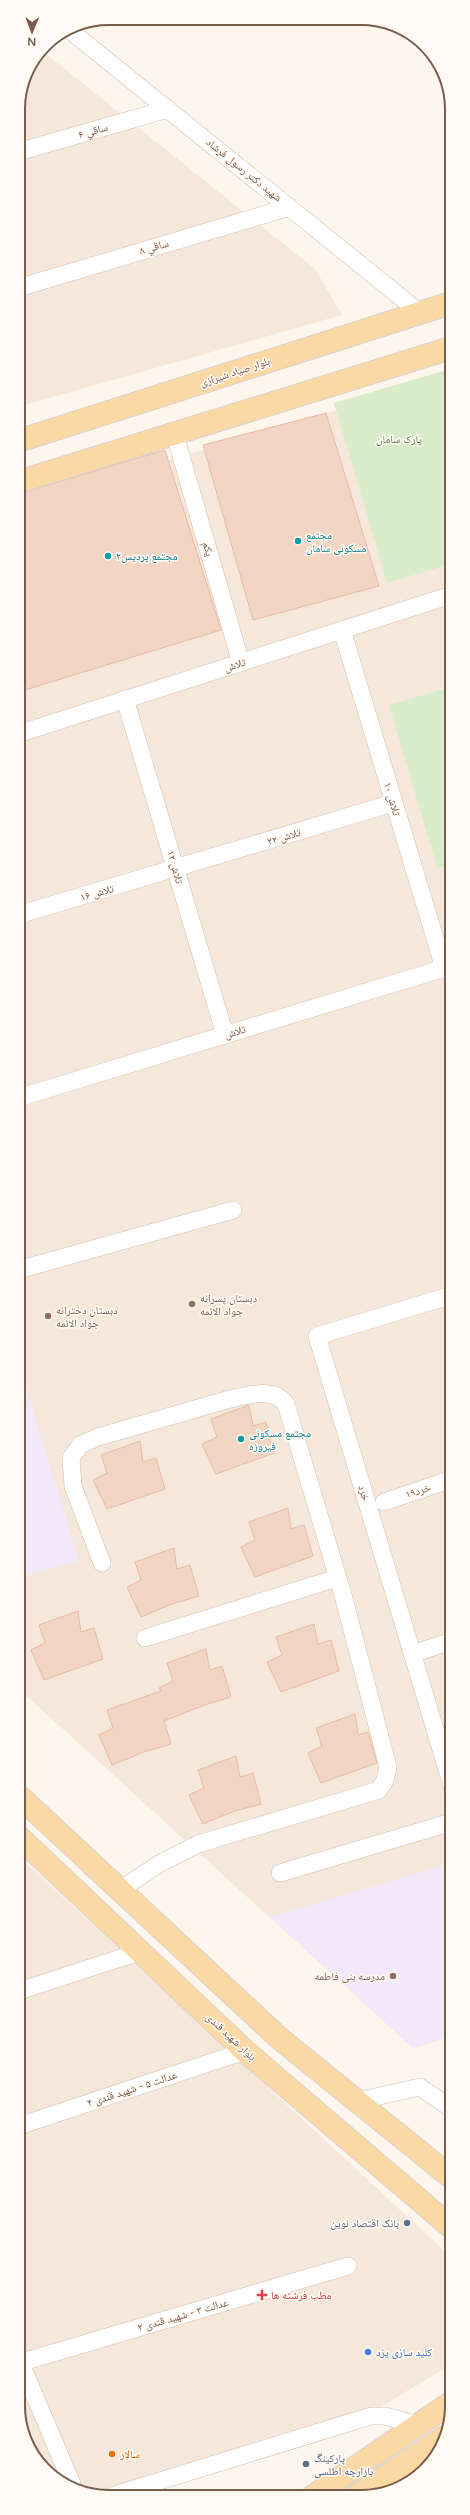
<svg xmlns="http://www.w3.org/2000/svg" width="470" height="2515" viewBox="0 0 470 2515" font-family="'Varela Round','Noto Naskh Arabic',sans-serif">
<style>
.residential{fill:#f5e8da}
.education{fill:#f3e8fa}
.green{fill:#d8ecc9}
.building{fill:#f3d5c3;stroke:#e6bba3}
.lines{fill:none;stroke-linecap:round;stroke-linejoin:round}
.minor-casing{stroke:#d1beb0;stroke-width:18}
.major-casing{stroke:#dad1cd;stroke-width:24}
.minor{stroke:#fff;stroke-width:17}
.major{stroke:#fbd9a5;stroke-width:22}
.culture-dot{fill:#0f9aa8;stroke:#fffaf3;stroke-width:1.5}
.education-dot{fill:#8d6e63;stroke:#fffaf3;stroke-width:1.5}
.service-dot{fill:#5c6f8a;stroke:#fffaf3;stroke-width:1.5}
.health-dot{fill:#e0444e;stroke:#fffaf3;stroke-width:1.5}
.shop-dot{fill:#3f7fe0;stroke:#fffaf3;stroke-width:1.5}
.food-dot{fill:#e8710a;stroke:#fffaf3;stroke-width:1.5}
.labels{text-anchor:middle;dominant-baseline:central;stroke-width:3;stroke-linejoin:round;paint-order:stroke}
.street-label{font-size:11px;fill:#7a5c4d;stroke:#fffaf3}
.park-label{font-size:11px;fill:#537a41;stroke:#fffaf3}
.culture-label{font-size:11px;fill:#0d838f;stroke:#fffaf3;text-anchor:start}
.education-label{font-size:11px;fill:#785e54;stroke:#fffaf3;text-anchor:start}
.service-label{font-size:11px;fill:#4e5e75;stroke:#fffaf3;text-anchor:end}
.health-label{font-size:11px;fill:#be3a42;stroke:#fffaf3;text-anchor:start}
.shop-label{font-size:11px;fill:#366cbe;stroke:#fffaf3;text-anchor:start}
.food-label{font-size:11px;fill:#c56008;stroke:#fffaf3;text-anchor:start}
.rim{fill:none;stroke:#7a5c4d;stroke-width:2}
</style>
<rect width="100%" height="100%" fill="#fdf6ec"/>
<!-- residential -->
<g class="residential">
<path d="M 41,50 L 315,269 L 342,315 L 18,407 L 18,103 L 25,74 Z"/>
<path d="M 451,376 L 452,2036 L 413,2048 L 19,1689 L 18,505 Z"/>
<path d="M 19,1856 L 452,2258 L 452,2364 L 366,2416 L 338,2435 L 145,2495 L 91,2495 L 41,2466 L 19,2418 Z"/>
</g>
<!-- education -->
<g class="education">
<path d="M 18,1361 L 79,1561 L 19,1577 Z"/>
<path d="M 452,1863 L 452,2036 L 413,2048 L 270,1917 Z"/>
</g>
<!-- green -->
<g class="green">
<path d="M 450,369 L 451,564 L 387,583 L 334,403 Z"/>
<path d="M 451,687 L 451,864 L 437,868 L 389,705 Z"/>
</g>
<!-- building -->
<g class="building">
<path d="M 326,413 L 379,586 L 253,620 L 203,445 Z"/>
<path d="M 165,450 L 221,630 L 18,692 L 18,494 Z"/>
<path d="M 249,1405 L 253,1426 L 266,1422 L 274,1453 L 216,1474 L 202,1444 L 217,1437 L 211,1419 Z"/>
<path d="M 140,1441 L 143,1462 L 156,1458 L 165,1489 L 107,1509 L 93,1480 L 107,1473 L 101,1455 Z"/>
<path d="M 288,1508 L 291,1529 L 304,1525 L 313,1556 L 255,1577 L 241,1547 L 255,1540 L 249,1522 Z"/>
<path d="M 174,1548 L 177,1569 L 190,1565 L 199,1596 L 172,1604 L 141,1617 L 127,1587 L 141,1580 L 135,1562 Z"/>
<path d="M 78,1611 L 81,1632 L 94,1628 L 103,1659 L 44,1680 L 31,1650 L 45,1643 L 39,1625 Z"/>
<path d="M 314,1624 L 318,1644 L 331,1640 L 339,1671 L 281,1692 L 267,1662 L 282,1655 L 276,1637 Z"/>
<path d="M 206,1649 L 210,1670 L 222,1666 L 231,1697 L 205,1705 L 164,1721 L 171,1744 L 144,1752 L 112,1765 L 99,1735 L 113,1728 L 107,1710 L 161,1691 L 159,1688 L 173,1681 L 167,1663 Z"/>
<path d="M 355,1714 L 358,1735 L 368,1732 L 377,1763 L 321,1783 L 308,1753 L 322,1746 L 316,1728 Z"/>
<path d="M 236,1756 L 240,1777 L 253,1773 L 261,1804 L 235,1811 L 203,1824 L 189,1795 L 204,1788 L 198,1770 Z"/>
</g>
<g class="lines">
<!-- minor casing -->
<g class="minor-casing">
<g id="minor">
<path d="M 68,29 L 419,312"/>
<path d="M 18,152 L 168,109"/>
<path d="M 18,288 L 290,207"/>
<path d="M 175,435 L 241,663"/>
<path d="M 342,630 L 444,968"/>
<path d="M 125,699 L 225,1035"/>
<path d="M 18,734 L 451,595"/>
<path d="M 18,915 L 393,803"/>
<path d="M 18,1098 L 451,966"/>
<path d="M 18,1270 L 233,1210"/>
<path d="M 452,1295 L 317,1336 L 452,1786"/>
<path d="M 384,1502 L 452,1479"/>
<path d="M 102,1563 L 73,1486 L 71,1458 L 80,1445 L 98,1437 L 230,1399 C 248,1395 273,1387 286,1404 L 343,1595 L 388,1767 L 385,1780 L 379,1790 L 198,1844 L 159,1864 L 120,1890"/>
<path d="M 145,1638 L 337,1578"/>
<path d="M 412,1654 L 452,1641"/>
<path d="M 280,1873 L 452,1822"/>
<path d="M 19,1991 L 139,1952"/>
<path d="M 357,2101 L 420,2087 L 452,2109"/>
<path d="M 19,2126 L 245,2051"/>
<path d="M 19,2359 L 72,2484"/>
<path d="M 19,2363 L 348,2266"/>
<path d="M 114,2495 L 371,2416 L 385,2416 L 418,2425"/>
</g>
</g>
<!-- major casing -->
<g class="major-casing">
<g id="major">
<path d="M 18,441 L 451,303"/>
<path d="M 18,482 L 451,348"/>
<path d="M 19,1796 L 279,2038 L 452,2178"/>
<path d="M 19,1837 L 245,2051 L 452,2228"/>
<path d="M 313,2496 L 452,2402"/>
<path d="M 356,2496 L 446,2436"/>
</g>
</g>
<!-- minor -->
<use href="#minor" class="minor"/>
<!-- major -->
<use href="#major" class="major"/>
</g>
<!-- markers -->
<g class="culture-dot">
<circle cx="298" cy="541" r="4"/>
<circle cx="108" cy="556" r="4"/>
<circle cx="241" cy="1439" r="4"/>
</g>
<g class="education-dot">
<circle cx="192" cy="1304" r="4"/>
<circle cx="48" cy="1316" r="4"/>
<circle cx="393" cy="1976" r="4"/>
</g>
<g class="service-dot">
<circle cx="407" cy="2223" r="4"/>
<circle cx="306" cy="2464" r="4"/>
</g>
<path class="health-dot" d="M260 2289h4v4h4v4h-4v4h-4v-4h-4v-4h4z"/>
<circle class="shop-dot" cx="368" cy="2352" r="4"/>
<circle class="food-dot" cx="112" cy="2454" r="4"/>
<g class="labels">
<!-- street labels -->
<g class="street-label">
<text transform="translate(93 131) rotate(-16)">ساقي ۶</text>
<text transform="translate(244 170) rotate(39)">شهید دکتر رسول فرشاد</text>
<text transform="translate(154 247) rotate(-16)">ساقي ۸</text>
<text transform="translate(235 372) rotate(-18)">بلوار صیاد شیرازی</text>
<text transform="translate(208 549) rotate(74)">یکم</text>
<text transform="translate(235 665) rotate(-18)">تلاش</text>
<text transform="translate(392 799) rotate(73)">تلاش ۱۰</text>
<text transform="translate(284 837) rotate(-17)">تلاش ۲۲</text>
<text transform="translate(175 867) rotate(74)">تلاش ۱۲</text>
<text transform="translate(97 893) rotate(-16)">تلاش ۱۶</text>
<text transform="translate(235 1032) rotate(-17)">تلاش</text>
<text transform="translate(418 1491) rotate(-18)">خرد۱۹</text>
<text transform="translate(364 1493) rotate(73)">خرد</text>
<text transform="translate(231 2037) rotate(43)">بلوار شهید قندی</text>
<text transform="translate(132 2089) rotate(-18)">عدالت ۵ - شهید قندی ۴</text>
<text transform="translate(183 2315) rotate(-16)">عدالت ۳ - شهید قندی ۲</text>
</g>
<!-- park labels -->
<g class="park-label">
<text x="399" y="439">پارک سامان</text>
</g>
<!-- culture labels -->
<g class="culture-label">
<text x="306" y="535">مجتمع<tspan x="306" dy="13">مسکونی سامان</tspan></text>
<text x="116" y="556">مجتمع پردیس۲</text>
<text x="249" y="1433">مجتمع مسکونی<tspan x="249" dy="13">فیروزه</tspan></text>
</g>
<!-- education labels -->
<g class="education-label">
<text x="200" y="1298">دبستان پسرانه<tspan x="200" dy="13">جواد الائمه</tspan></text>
<text x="56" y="1310">دبستان دخترانه<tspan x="56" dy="13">جواد الائمه</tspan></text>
<text x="385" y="1976" text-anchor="end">مدرسه بنی فاطمه</text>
</g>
<!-- service labels -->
<g class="service-label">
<text x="399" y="2223">بانک اقتصاد نوین</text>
<text x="314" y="2458" text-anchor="start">پارکینگ<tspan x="314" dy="13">بازارچه اطلسی</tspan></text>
</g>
<!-- health labels -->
<g class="health-label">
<text x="271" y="2295">مطب فرشته ها</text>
</g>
<!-- shop labels -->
<g class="shop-label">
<text x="376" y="2352">کلید سازی یزد</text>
</g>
<!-- food labels -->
<g class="food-label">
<text x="120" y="2454">سالار</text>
</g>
</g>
<!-- crop -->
<path d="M0 0H470V2515H0ZM109 25H361A84 84 0 0 1 445 109V2406A84 84 0 0 1 361 2490H109A84 84 0 0 1 25 2406V109A84 84 0 0 1 109 25Z" fill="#fffaf3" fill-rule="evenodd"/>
<path class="rim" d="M109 25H361A84 84 0 0 1 445 109V2406A84 84 0 0 1 361 2490H109A84 84 0 0 1 25 2406V109A84 84 0 0 1 109 25Z"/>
<!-- north arrow -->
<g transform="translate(32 32) rotate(181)" stroke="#fffaf3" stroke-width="3" paint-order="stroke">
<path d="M0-3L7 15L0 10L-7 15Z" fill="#7a5c4d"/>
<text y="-6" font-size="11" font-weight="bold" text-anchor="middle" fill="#7a5c4d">N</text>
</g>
</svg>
